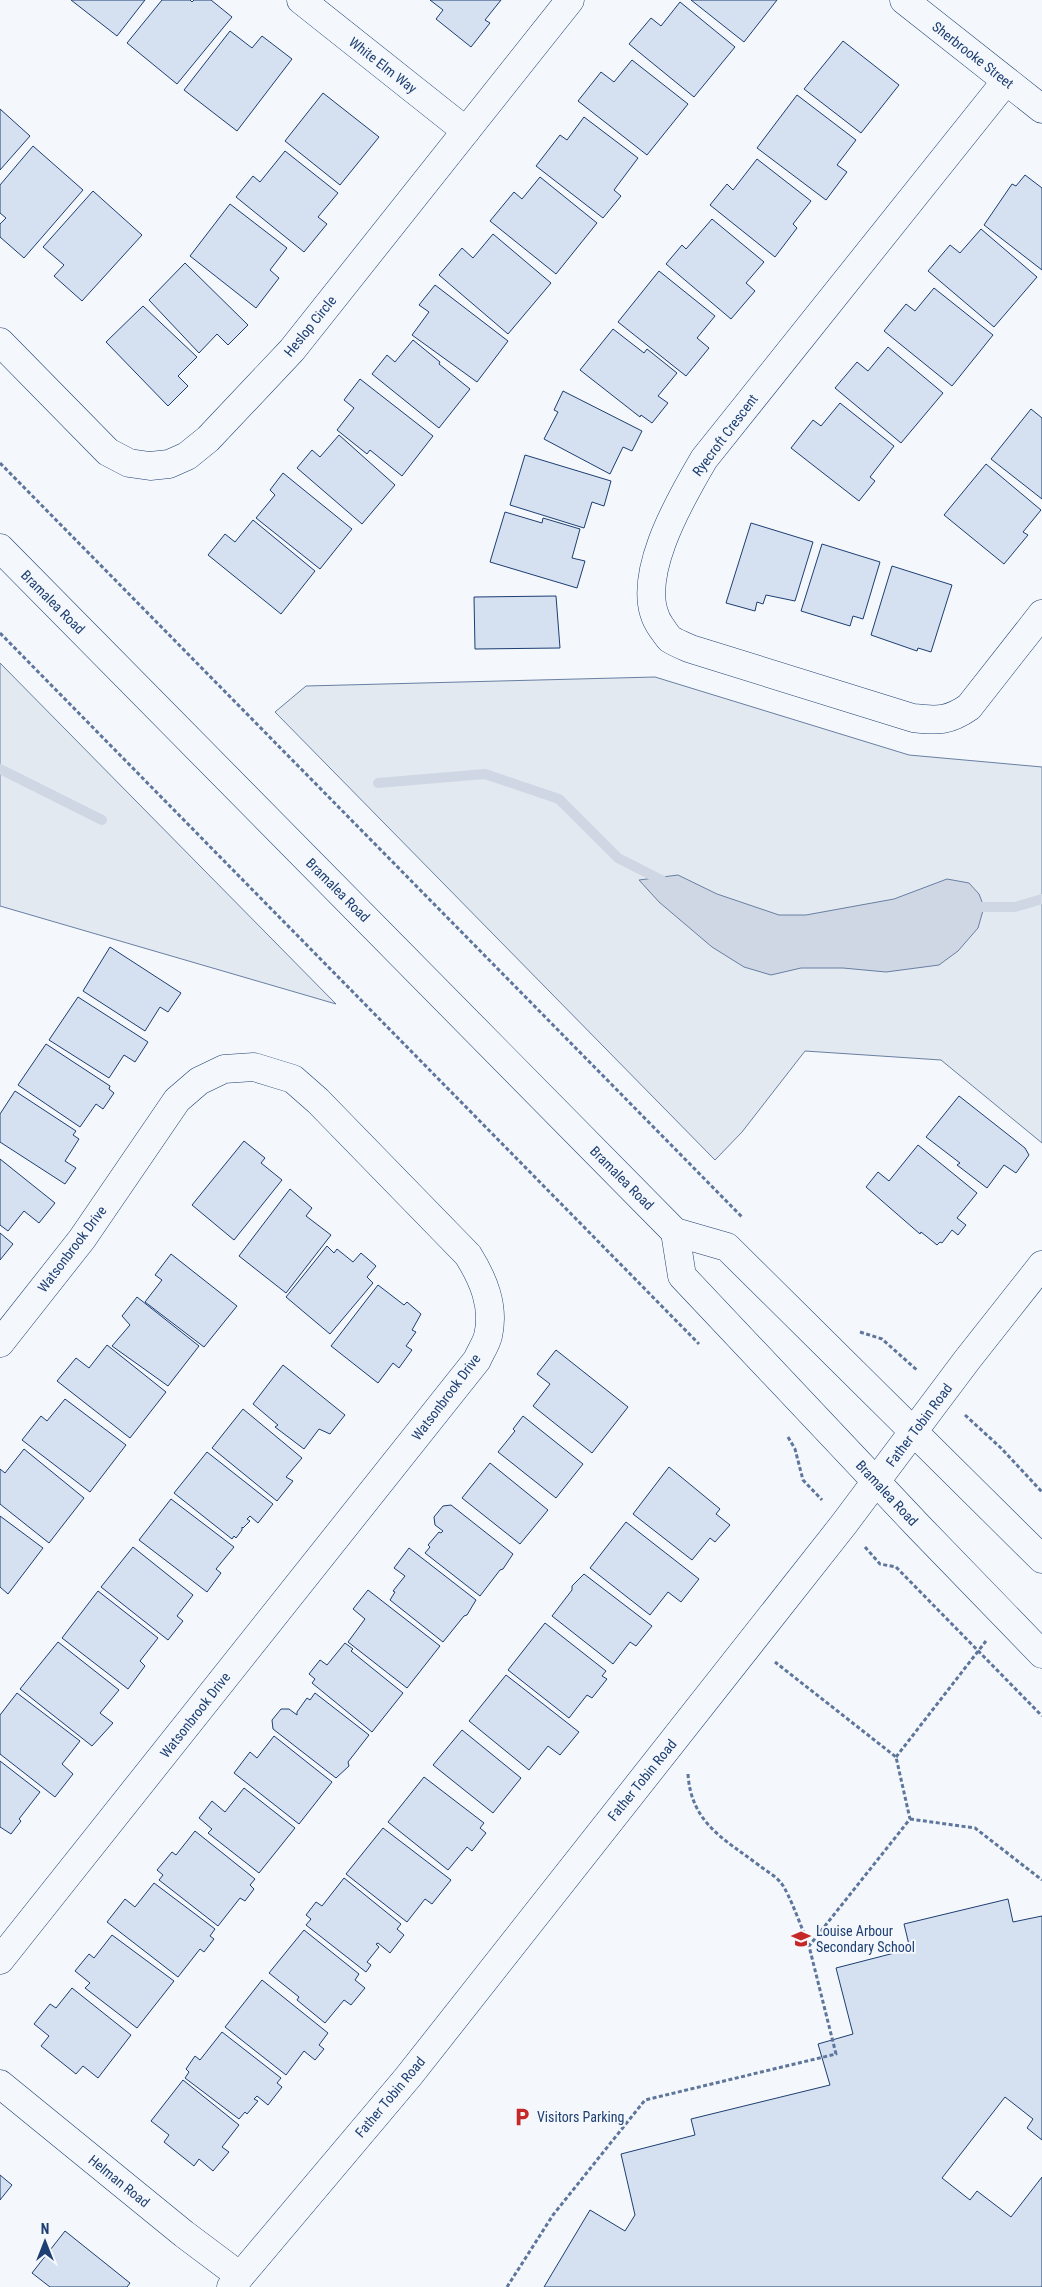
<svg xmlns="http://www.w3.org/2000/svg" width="1042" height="2287" viewBox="0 0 1042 2287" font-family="'Roboto Condensed',sans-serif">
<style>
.green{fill:#e3e9f0;stroke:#687fa3}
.water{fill:#cfd7e4;stroke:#687fa3}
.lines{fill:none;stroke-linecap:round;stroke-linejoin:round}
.stream{stroke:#cfd7e4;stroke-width:10}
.building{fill:#d5e0f0;stroke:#1d3f73}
.minor-casing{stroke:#1d3f73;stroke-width:29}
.tertiary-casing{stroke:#1d3f73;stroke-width:29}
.secondary-casing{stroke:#1d3f73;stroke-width:29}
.path{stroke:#5e769c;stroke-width:3;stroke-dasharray:4 2.5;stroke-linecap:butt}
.minor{stroke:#f4f7fb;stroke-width:28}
.tertiary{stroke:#f4f7fb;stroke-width:28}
.secondary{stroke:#f4f7fb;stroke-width:28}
.labels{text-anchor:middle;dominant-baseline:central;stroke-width:4;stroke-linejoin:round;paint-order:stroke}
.street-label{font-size:14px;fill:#1d3f73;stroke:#f4f7fb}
.poi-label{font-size:14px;fill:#1d3f73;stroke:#f4f7fb;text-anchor:start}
</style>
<rect width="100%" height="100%" fill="#f4f7fb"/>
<!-- green -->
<g class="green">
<path d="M 0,663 L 336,1004 L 0,906 Z"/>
<path d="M 655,677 L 909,755 L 1042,767 L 1042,1143 L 941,1060 L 805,1051 L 742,1132 L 715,1160 L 275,712 L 306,686 Z"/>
</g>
<!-- water -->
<path class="water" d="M 678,875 L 717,894 L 779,915 L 806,915 L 894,899 L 947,879 L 969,883 L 979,894 L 984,907 L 978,928 L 958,951 L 939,965 L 886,972 L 843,968 L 801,968 L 771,975 L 744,967 L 712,947 L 659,902 L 639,880 Z"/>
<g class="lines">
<!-- stream -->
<g class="stream">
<path d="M 0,769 L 102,820"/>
<path d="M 378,783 L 485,774 L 559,799 L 618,858 L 667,883"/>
<path d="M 971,907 L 1015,907 L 1042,899"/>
</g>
</g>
<!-- building -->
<g class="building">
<path d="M 71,0 L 145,0 L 117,36 Z"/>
<path d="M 162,0 L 190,0 L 192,2 L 194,0 L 211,0 L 232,17 L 177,84 L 127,43 Z"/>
<path d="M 430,0 L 501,0 L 485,20 L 490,23 L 471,47 L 436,19 L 443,10 Z"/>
<path d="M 691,0 L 777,0 L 744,42 Z"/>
<path d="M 680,2 L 735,47 L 694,97 L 629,44 L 651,18 L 661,26 Z"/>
<path d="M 230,31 L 252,48 L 262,36 L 292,59 L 237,131 L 184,90 Z"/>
<path d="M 843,41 L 899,85 L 861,133 L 804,89 Z"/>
<path d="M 632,60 L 688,104 L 647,155 L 578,101 L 601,72 L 614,82 Z"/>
<path d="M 323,93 L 379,137 L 340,185 L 285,141 Z"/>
<path d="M 797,95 L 856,140 L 837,165 L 847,172 L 826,200 L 757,148 Z"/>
<path d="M 0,109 L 30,136 L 0,170 Z"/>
<path d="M 584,117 L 638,158 L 614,190 L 621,196 L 603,218 L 536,166 L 560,135 L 567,140 Z"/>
<path d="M 33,146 L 83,190 L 24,258 L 0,237 L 0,224 L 6,218 L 0,213 L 0,185 Z"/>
<path d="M 285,151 L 338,193 L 318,217 L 327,224 L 304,252 L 236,197 L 253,176 L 260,182 Z"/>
<path d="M 757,159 L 811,201 L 793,224 L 797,228 L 775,257 L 710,205 L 727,184 L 733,190 Z"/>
<path d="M 1025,175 L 1042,188 L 1042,270 L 984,225 L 1012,184 L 1016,186 Z"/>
<path d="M 540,177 L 597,223 L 556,274 L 490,221 L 514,192 L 522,199 Z"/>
<path d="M 93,191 L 142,235 L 82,301 L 54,276 L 64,265 L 43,247 Z"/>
<path d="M 230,204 L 287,248 L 270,270 L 279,278 L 256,308 L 190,256 Z"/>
<path d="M 712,219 L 764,262 L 746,283 L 755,291 L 731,319 L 666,264 L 682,245 L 686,249 Z"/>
<path d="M 981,229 L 1037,277 L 994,327 L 928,271 L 950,245 L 960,253 Z"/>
<path d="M 493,234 L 551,283 L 508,334 L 439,275 L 462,248 L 473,258 Z"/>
<path d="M 185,263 L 248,325 L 228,345 L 217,334 L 199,353 L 149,300 Z"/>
<path d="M 659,271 L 715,316 L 697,338 L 709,348 L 686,376 L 618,322 Z"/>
<path d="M 435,285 L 508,341 L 477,382 L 412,335 L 429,312 L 419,305 Z"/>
<path d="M 934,288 L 993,335 L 952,386 L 884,331 L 906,304 L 915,311 Z"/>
<path d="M 143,306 L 197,357 L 178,376 L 188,386 L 168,406 L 106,342 Z"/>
<path d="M 613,329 L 644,353 L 647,349 L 677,373 L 658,396 L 668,403 L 652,423 L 641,415 L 640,417 L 580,370 Z"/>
<path d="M 413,340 L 440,362 L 439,364 L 470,389 L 439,428 L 372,374 L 387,355 L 395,362 Z"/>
<path d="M 888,347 L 943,393 L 901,443 L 835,388 L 857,362 L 868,371 Z"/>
<path d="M 360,379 L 433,436 L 402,476 L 370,450 L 367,454 L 337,430 L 354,408 L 344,400 Z"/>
<path d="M 563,391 L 642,431 L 632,451 L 623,447 L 610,474 L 544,439 L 558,412 L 554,410 Z"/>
<path d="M 840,403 L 894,446 L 870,477 L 875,481 L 859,501 L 791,448 L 813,420 L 821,426 Z"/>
<path d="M 1031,409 L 1042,418 L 1042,499 L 991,459 Z"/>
<path d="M 339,435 L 395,485 L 362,524 L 297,468 L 312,450 L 320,457 Z"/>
<path d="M 525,455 L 611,481 L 604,506 L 592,502 L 584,528 L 510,505 Z"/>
<path d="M 986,464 L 1041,510 L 1023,532 L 1028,535 L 1004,564 L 944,515 Z"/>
<path d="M 283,473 L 352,529 L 320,569 L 256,518 L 275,495 L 270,490 Z"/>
<path d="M 505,512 L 542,523 L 543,518 L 580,529 L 572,558 L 585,561 L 577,588 L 490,562 Z"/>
<path d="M 253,520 L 315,571 L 281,614 L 208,555 L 225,534 L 235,542 Z"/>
<path d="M 751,523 L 813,542 L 795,601 L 766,595 L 763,604 L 757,602 L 755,611 L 726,603 Z"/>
<path d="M 822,544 L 880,562 L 863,619 L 853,616 L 850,626 L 801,611 Z"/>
<path d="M 892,566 L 952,585 L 931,652 L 918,648 L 917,651 L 871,635 Z"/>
<path d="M 556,596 L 560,648 L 475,649 L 474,597 Z"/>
<path d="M 110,947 L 181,993 L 168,1012 L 160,1007 L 145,1031 L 83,991 Z"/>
<path d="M 78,997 L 148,1042 L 135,1062 L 124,1055 L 109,1078 L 49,1040 Z"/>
<path d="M 46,1044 L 110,1086 L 109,1089 L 114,1093 L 103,1109 L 96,1104 L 80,1127 L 18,1085 Z"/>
<path d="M 15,1091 L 76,1131 L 73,1135 L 79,1139 L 65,1161 L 76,1168 L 65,1184 L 0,1142 L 0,1114 Z"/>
<path d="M 959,1096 L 1025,1148 L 1029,1155 L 1016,1173 L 1004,1165 L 987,1188 L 957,1165 L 960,1163 L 926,1137 Z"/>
<path d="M 244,1141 L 265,1158 L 261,1163 L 282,1180 L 234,1240 L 192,1205 Z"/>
<path d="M 918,1145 L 977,1193 L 957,1218 L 966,1225 L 958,1235 L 952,1230 L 942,1243 L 940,1242 L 937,1245 L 921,1232 L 920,1234 L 866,1187 L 878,1172 L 889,1181 Z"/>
<path d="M 0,1159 L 55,1203 L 39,1223 L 24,1211 L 8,1231 L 0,1225 Z"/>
<path d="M 290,1189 L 312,1208 L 306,1216 L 331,1235 L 286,1293 L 239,1256 Z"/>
<path d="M 0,1233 L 13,1244 L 0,1260 Z"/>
<path d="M 327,1246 L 334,1253 L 337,1249 L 353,1262 L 361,1253 L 376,1266 L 367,1277 L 373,1283 L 330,1334 L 286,1297 Z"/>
<path d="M 171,1254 L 237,1306 L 204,1347 L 145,1302 L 162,1280 L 155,1275 Z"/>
<path d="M 378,1285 L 404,1305 L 407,1302 L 421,1314 L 412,1330 L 416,1332 L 406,1346 L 412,1350 L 399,1368 L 393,1363 L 378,1383 L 331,1346 Z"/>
<path d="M 137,1297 L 199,1346 L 168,1386 L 112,1346 L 130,1325 L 122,1316 Z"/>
<path d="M 107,1345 L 166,1392 L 130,1438 L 57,1381 L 76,1358 L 89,1368 Z"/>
<path d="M 556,1350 L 628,1407 L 592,1453 L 533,1406 L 550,1384 L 537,1374 Z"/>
<path d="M 283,1365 L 345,1415 L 330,1434 L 319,1429 L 304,1449 L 275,1427 L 278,1425 L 253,1404 Z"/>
<path d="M 65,1399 L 126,1445 L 90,1492 L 22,1440 L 41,1416 L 47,1421 Z"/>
<path d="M 243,1409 L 302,1458 L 286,1477 L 293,1481 L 277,1501 L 212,1448 Z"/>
<path d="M 523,1416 L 583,1464 L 556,1498 L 498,1452 L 515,1431 L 513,1429 Z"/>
<path d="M 24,1449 L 84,1498 L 49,1543 L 0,1504 L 0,1469 L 5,1473 Z"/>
<path d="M 207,1452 L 273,1504 L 258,1523 L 250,1516 L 247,1519 L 250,1521 L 243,1528 L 242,1527 L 242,1530 L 236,1538 L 234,1536 L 232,1539 L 174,1493 Z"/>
<path d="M 490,1463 L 548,1510 L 520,1544 L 462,1498 Z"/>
<path d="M 669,1467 L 720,1509 L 716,1514 L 730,1525 L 715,1542 L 710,1538 L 692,1560 L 633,1514 Z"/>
<path d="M 171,1499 L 234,1547 L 216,1569 L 221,1573 L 207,1592 L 139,1540 Z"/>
<path d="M 451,1505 L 513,1554 L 503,1569 L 500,1570 L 480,1596 L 425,1553 L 430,1547 L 428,1545 L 439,1532 L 441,1533 L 443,1531 L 435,1525 L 434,1517 L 443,1506 Z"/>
<path d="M 0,1516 L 43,1548 L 8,1594 L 0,1587 Z"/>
<path d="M 626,1522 L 699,1579 L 681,1602 L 668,1592 L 650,1615 L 590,1568 Z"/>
<path d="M 133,1547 L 193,1595 L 177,1616 L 183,1621 L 168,1640 L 101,1587 Z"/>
<path d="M 409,1548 L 476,1600 L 467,1615 L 464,1616 L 443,1642 L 390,1600 L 395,1592 L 393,1591 L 405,1576 L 394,1568 Z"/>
<path d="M 584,1574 L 652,1626 L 636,1646 L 630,1642 L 613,1664 L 552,1616 L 572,1590 L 572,1586 Z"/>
<path d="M 368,1590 L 440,1646 L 407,1688 L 348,1642 L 365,1619 L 353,1609 Z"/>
<path d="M 98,1591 L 158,1638 L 140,1661 L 145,1666 L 128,1689 L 62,1638 Z"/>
<path d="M 545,1623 L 606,1671 L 602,1676 L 607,1679 L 592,1698 L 587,1695 L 569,1718 L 508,1670 Z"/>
<path d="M 58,1642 L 119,1690 L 100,1713 L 113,1723 L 92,1746 L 20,1689 Z"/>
<path d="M 345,1643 L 353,1649 L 351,1651 L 403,1693 L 372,1732 L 312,1683 L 315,1679 L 309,1674 L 320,1660 L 327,1665 Z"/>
<path d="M 506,1675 L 579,1732 L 560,1755 L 548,1746 L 529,1770 L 469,1721 Z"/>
<path d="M 17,1693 L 80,1741 L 62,1764 L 73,1774 L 55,1797 L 0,1754 L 0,1715 Z"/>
<path d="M 315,1693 L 369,1735 L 348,1762 L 349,1766 L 336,1778 L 273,1729 L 272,1720 L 281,1709 L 289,1709 L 297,1715 L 297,1712 L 307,1698 L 310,1700 Z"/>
<path d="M 462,1730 L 521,1778 L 493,1813 L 433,1765 Z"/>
<path d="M 274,1736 L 332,1782 L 299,1824 L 234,1773 L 250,1752 L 257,1758 Z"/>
<path d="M 0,1761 L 40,1792 L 19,1819 L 21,1821 L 11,1834 L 0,1827 Z"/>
<path d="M 424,1777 L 484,1823 L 480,1828 L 486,1833 L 472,1851 L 467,1847 L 448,1870 L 388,1822 Z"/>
<path d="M 244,1788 L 295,1828 L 259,1873 L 208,1833 L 212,1829 L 199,1818 L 212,1801 L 225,1812 Z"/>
<path d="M 383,1828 L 451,1880 L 432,1904 L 425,1899 L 407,1922 L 346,1874 Z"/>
<path d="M 195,1831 L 255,1879 L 250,1885 L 254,1889 L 245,1901 L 240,1898 L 218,1926 L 159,1880 L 163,1875 L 157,1870 L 172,1852 L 176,1855 Z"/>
<path d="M 344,1878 L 401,1924 L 397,1929 L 404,1935 L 390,1953 L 378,1943 L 376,1944 L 379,1947 L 367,1962 L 371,1965 L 366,1972 L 306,1925 L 311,1919 L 306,1915 L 316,1902 L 322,1906 Z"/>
<path d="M 154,1883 L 215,1929 L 210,1936 L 214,1939 L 204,1952 L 200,1949 L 178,1977 L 107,1922 L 125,1899 L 135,1907 Z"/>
<path d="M 1008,1899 L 1013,1922 L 1042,1916 L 1042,2140 L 1027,2128 L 1033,2119 L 1005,2097 L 942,2178 L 970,2200 L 977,2191 L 1011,2217 L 1042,2177 L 1042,2287 L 544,2287 L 590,2210 L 625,2231 L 635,2215 L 621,2154 L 695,2135 L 691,2119 L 830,2085 L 818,2044 L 853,2034 L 836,1968 L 910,1949 L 904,1924 Z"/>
<path d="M 304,1930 L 359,1974 L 355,1980 L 365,1988 L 351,2005 L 344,2000 L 325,2023 L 297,2000 L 299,1997 L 269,1973 Z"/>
<path d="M 112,1935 L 174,1981 L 137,2028 L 85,1988 L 90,1983 L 75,1971 L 89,1954 L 94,1958 Z"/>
<path d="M 262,1980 L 328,2033 L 319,2045 L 324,2049 L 315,2060 L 304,2051 L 286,2075 L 225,2027 Z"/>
<path d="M 72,1988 L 131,2035 L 98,2078 L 83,2066 L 76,2074 L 41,2046 L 49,2036 L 34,2024 L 50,2004 L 56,2008 Z"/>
<path d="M 222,2032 L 281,2078 L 277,2083 L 282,2087 L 268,2105 L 257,2096 L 254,2099 L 258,2101 L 247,2114 L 245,2112 L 239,2119 L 185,2078 L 189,2072 L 186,2069 L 195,2056 L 200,2060 Z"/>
<path d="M 183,2080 L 239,2125 L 222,2147 L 229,2152 L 213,2171 L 199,2159 L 194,2166 L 164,2142 L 169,2135 L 151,2121 Z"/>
<path d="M 0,2175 L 12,2185 L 0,2200 Z"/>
<path d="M 65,2231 L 130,2283 L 127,2287 L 50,2287 L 32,2273 Z"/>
</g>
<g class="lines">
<!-- minor casing -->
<g class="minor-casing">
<g id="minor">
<path d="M 301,0 L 466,131"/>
<path d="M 904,0 L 1042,109"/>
<path d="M 1006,81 L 704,459 C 681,498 630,584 661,627 C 664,631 667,636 670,639 C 676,643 684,646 691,649 L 913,718 C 938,721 949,721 969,707 L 1042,614"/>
<path d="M 0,342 L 108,452 L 129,463 L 150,466 L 169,464 L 187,456 L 208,439 L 292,350 L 570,0"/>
<path d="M 0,1343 L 82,1239 L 177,1100 L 199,1081 L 224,1069 L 254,1067 L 293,1079 L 318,1101 L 468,1255 C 483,1279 495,1306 488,1336 C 486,1344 480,1353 477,1360 L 0,1960"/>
<path d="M 0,2084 L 184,2234 L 240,2276"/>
</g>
</g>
<!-- tertiary casing -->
<g class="tertiary-casing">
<path id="tertiary" d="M 231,2287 L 408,2077 L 844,1524 L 967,1360 L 1042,1265"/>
</g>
<!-- secondary casing -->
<g class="secondary-casing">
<g id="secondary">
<path d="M 0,548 L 675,1232 L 727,1247 L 1042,1559"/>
<path d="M 675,1232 L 682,1276 L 919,1527 L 1042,1654"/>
</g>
</g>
<!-- path -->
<g class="path">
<path d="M 0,463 L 743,1218"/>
<path d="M 0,633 L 699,1344"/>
<path d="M 860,1332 L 882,1339 L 918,1371"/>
<path d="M 965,1415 L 1001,1448 L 1042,1492"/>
<path d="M 788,1437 L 795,1449 L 803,1480 L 822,1500"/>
<path d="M 865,1547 L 880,1564 L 896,1567 L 1042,1716"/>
<path d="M 896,1757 L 986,1641"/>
<path d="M 688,1774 C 691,1823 724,1839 760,1866 C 766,1871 776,1876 781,1883 C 789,1892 803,1932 809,1946"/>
<path d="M 910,1819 L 975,1828 L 1042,1880"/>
<path d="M 507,2287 L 553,2215 L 645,2100 L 836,2054 L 809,1946 L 910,1819 L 896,1757 L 775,1662"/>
</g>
<!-- minor -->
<use href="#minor" class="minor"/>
<!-- tertiary -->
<use href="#tertiary" class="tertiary"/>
<!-- secondary -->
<use href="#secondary" class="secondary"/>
</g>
<!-- icons -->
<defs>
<g id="school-bare" transform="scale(1.5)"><path d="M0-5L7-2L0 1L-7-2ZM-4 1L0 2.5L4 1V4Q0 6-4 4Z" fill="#c62828" stroke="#f4f7fb" stroke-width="2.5" paint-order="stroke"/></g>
<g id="parking-bare" transform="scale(1.5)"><path d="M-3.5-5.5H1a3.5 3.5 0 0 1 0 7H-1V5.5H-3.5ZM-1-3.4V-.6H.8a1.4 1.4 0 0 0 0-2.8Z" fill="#c62828" stroke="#f4f7fb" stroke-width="2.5" paint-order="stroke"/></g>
</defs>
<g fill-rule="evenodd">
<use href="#school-bare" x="801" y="1939"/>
<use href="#parking-bare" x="522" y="2117"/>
</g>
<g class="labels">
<!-- street labels -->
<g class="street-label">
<text transform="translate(973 55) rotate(38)">Sherbrooke Street</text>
<text transform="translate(383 65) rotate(38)">White Elm Way</text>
<text transform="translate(310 326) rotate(-51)">Heslop Circle</text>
<text transform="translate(725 435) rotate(-53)">Ryecroft Crescent</text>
<text transform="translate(53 602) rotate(45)">Bramalea Road</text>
<text transform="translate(338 890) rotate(45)">Bramalea Road</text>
<text transform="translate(622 1178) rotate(45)">Bramalea Road</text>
<text transform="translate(72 1249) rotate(-53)">Watsonbrook Drive</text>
<text transform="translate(446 1397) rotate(-53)">Watsonbrook Drive</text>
<text transform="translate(919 1425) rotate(-53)">Father Tobin Road</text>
<text transform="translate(887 1493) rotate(47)">Bramalea Road</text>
<text transform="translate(195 1715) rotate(-52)">Watsonbrook Drive</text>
<text transform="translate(642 1780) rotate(-51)">Father Tobin Road</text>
<text transform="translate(390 2097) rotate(-50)">Father Tobin Road</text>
<text transform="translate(119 2181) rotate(39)">Helman Road</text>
</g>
<!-- poi labels -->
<g class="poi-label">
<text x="816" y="1931">Louise Arbour<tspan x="816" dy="16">Secondary School</tspan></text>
<text x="537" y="2117">Visitors Parking</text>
</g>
</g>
<!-- north arrow -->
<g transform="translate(45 2242)" stroke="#f4f7fb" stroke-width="4" paint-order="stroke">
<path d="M0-4L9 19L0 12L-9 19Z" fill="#1d3f73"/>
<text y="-8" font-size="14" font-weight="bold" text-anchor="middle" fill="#1d3f73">N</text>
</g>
</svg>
